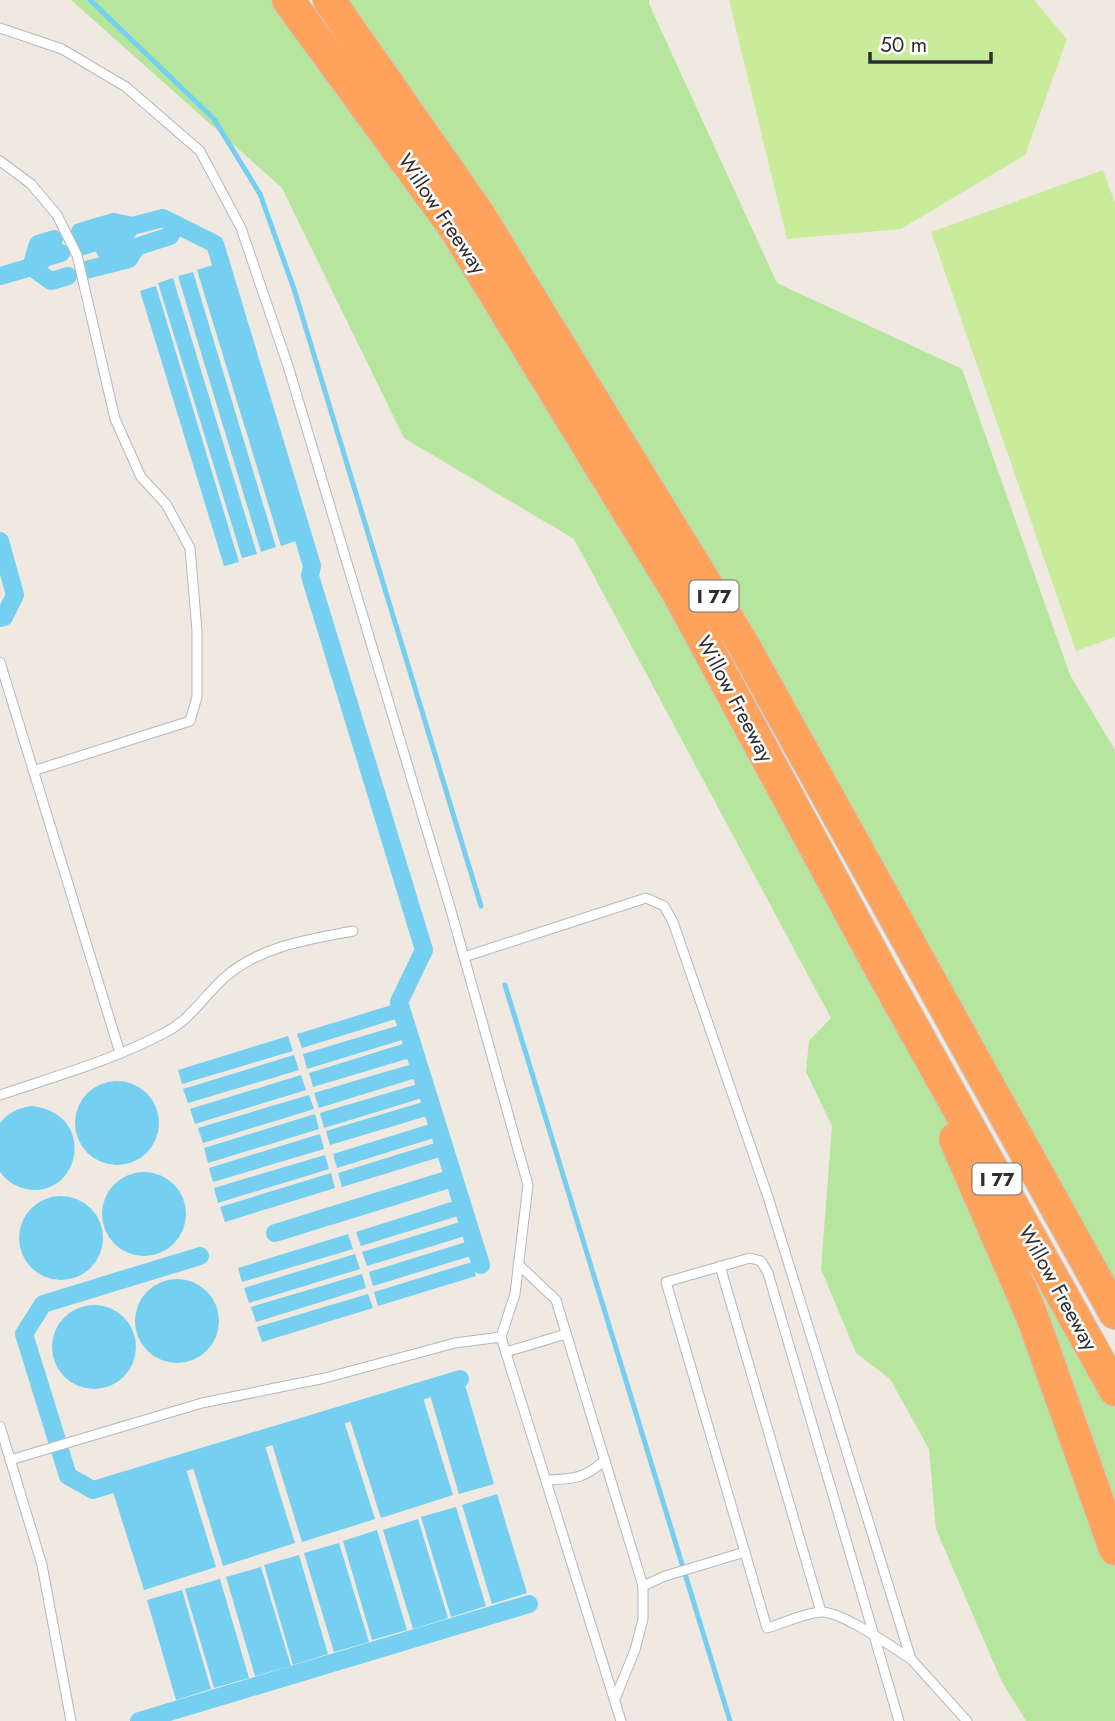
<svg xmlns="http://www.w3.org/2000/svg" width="1115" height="1721" viewBox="0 0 1115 1721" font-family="Jost,sans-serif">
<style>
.green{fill:#b6e59e}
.pitch{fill:#c9ec9a}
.water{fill:#75cff0}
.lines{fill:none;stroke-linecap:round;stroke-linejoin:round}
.stream{stroke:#75cff0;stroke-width:5}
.canal{stroke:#75cff0;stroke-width:18}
.service-casing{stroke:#b4b7c1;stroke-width:11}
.motorway-casing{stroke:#c9c9c9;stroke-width:34}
.service{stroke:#fff;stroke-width:9}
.motorway{stroke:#ffa35c;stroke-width:32}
.labels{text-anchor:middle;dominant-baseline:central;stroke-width:5;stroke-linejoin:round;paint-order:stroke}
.shield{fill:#fff;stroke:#6d6d6d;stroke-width:2}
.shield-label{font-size:19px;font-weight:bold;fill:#2e2e2e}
.street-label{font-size:21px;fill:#2e2e2e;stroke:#fff}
</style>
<rect width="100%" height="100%" fill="#efe9e1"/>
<!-- green -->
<g class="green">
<path d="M 71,0 L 288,0 L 454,227 L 1115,1390 L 1115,1721 L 1026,1721 L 1001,1680 L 936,1529 L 929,1449 L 890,1379 L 856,1353 L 821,1269 L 832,1126 L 806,1072 L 809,1041 L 831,1018 L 574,539 L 404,438 L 282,188 Z"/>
<path d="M 329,0 L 649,0 L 649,4 L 777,283 L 962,369 L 1070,675 L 1115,750 L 1115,1299 L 743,644 Z"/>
</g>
<!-- pitch -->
<g class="pitch">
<path d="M 729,0 L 1034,0 L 1067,39 L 1025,155 L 901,229 L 787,239 Z"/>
<path d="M 1103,170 L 1115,203 L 1115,637 L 1076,651 L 931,232 Z"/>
</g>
<!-- water -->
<g class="water">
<path d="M 213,265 L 296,541 L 281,546 L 197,270 Z"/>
<path d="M 193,272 L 276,547 L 261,552 L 178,276 Z"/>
<path d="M 173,278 L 257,554 L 242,558 L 158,283 Z"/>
<path d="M 156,286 L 239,562 L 224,566 L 140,291 Z"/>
<path d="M 395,1004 L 399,1018 L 302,1048 L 297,1034 Z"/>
<path d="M 400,1025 L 405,1039 L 307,1069 L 303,1054 Z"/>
<path d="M 288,1036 L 293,1051 L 182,1084 L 178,1070 Z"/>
<path d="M 406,1043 L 410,1058 L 313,1087 L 309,1073 Z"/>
<path d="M 294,1055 L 299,1070 L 188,1103 L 183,1089 Z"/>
<path d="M 412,1064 L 416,1078 L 319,1108 L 314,1093 Z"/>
<path d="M 301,1075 L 306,1090 L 195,1124 L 190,1109 Z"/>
<circle cx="117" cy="1123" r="42"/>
<path d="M 418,1084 L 422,1098 L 324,1128 L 320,1113 Z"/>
<path d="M 309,1095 L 314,1109 L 203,1143 L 198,1128 Z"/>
<path d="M 423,1102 L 427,1116 L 330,1145 L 326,1131 Z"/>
<path d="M 32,1106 C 100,1114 79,1204 22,1188 C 13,1185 6,1180 0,1172 L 0,1123 C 9,1112 18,1108 32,1106 Z"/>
<path d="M 315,1114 L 319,1129 L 208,1163 L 204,1148 Z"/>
<path d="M 430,1124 L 434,1138 L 337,1168 L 333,1154 Z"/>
<path d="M 320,1134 L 324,1149 L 213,1182 L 209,1168 Z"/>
<path d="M 435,1143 L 440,1157 L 342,1187 L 338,1173 Z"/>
<path d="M 325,1155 L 329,1169 L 218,1203 L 214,1188 Z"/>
<circle cx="144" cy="1214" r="42"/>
<path d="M 331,1173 L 335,1188 L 225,1222 L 220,1207 Z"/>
<circle cx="61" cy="1238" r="42"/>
<path d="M 454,1201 L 458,1216 L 361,1246 L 356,1232 Z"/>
<path d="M 460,1222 L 465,1236 L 367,1266 L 362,1252 Z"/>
<path d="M 348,1234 L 353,1249 L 242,1282 L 238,1268 Z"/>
<path d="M 466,1242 L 471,1256 L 373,1286 L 369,1272 Z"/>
<path d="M 355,1254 L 360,1269 L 249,1303 L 244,1288 Z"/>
<path d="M 472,1262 L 476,1276 L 378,1306 L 374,1292 Z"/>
<path d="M 362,1274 L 366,1288 L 256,1322 L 251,1307 Z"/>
<circle cx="177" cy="1321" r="42"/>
<path d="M 368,1294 L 373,1308 L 262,1342 L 257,1327 Z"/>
<circle cx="94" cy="1347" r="42"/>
<path d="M 465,1385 L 494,1484 L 459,1494 L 430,1395 Z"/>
<path d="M 423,1398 L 453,1495 L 381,1518 L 350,1420 Z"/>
<path d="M 344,1421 L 375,1519 L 302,1542 L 272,1444 Z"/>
<path d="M 265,1446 L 295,1543 L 223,1566 L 193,1468 Z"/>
<path d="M 186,1469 L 216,1567 L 144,1590 L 113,1492 Z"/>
<path d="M 497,1494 L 527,1593 L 492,1604 L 462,1505 Z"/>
<path d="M 456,1507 L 486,1606 L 451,1617 L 421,1517 Z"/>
<path d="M 418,1519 L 448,1618 L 413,1629 L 383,1530 Z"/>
<path d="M 377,1530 L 407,1630 L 372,1640 L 343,1541 Z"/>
<path d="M 339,1543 L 369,1642 L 334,1652 L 304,1553 Z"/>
<path d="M 299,1555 L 328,1654 L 293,1665 L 264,1565 Z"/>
<path d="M 261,1567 L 291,1666 L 255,1676 L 226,1577 Z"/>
<path d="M 220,1579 L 249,1678 L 214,1688 L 185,1589 Z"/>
<path d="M 182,1590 L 211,1689 L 176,1700 L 147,1600 Z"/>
</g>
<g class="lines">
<!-- stream -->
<g class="stream">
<path d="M 90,0 L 214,119 L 260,194 L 294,289 L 481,906"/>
<path d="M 505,985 L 730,1721"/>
</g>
<!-- canal -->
<g class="canal">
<path d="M 80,232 L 114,222 L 132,226"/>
<path d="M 80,247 L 126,233 L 132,226 L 163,218 L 215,244 L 312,566 L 310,576 L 424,950 L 399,1002 L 481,1265"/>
<path d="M 105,250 L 125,245 L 136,247 L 170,236 L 176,225"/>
<path d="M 31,267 L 51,281 L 68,276"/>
<path d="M 31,267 L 38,244 L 54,239"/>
<path d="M 86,270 L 129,259 L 136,247"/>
<path d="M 0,276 L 31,267 L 47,257 L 61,253"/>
<path d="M 0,541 L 15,595 L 4,617 L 0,618"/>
<path d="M 275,1233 L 453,1178"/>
<path d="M 200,1256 L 43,1304 L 24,1334 L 68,1476 L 93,1490 L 460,1379"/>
<path d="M 139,1721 L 529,1604"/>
</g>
<!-- service casing -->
<g class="service-casing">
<g id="service">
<path d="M 0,28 L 62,49 L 126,87 L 200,151 L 241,228 L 288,366 L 450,907 L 528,1185 L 515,1294 L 501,1337 L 621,1721"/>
<path d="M 0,161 L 31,184 L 57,215 L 77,255 L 115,419 L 141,477 L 166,504 L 190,548 L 197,631 L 197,697 L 190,721 L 33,771"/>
<path d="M 0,662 L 120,1053"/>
<path d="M 464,957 L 646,898 L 664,906 L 673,922 L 768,1197 L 911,1659 L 967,1721"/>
<path d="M 0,1095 C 56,1076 114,1060 166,1032 C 190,1020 204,996 224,978 C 260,946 307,940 353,931"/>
<path d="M 518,1264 L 556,1300 L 643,1586 L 643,1619 L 635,1650 L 615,1699"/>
<path d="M 720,1266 L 821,1612"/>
<path d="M 506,1352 L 566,1334"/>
<path d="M 0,1426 L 42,1565 L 71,1721"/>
<path d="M 10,1460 L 202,1403 L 325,1378 L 455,1343 L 501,1337"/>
<path d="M 547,1480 C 574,1479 584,1479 605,1460"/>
<path d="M 643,1586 L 665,1576 L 745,1552"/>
<path d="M 899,1721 L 768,1273 L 761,1261 L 750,1258 L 666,1282 L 767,1628 C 784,1623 802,1614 820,1612 C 840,1610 892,1647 911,1659"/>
</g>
</g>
<!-- motorway casing -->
<g class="motorway-casing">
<g id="motorway">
<path d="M 288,0 L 454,227 L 679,595 L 880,968 L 1115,1390"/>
<path d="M 329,0 L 478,213 L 743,644 L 1115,1313"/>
<path d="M 955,1139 L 1032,1316 L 1115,1549"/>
</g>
</g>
<!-- service -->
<use href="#service" class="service"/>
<!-- motorway -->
<use href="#motorway" class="motorway"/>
</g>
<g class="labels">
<!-- shield labels -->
<g class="shield">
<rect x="689.5" y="580.5" width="49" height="31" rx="5"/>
<rect x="972.5" y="1163.5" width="49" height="31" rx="5"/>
</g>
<g class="shield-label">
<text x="714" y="596">I 77</text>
<text x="997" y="1179">I 77</text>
</g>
<!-- street labels -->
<g class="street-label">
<text transform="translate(442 214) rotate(56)">Willow Freeway</text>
<text transform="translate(735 699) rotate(62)">Willow Freeway</text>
<text transform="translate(1058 1288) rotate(61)">Willow Freeway</text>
</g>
</g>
<!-- scale -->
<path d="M870 52v10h121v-10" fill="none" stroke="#2e2e2e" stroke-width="3.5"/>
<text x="880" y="52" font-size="21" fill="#2e2e2e" stroke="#ffffff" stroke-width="5" paint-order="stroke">50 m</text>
</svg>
